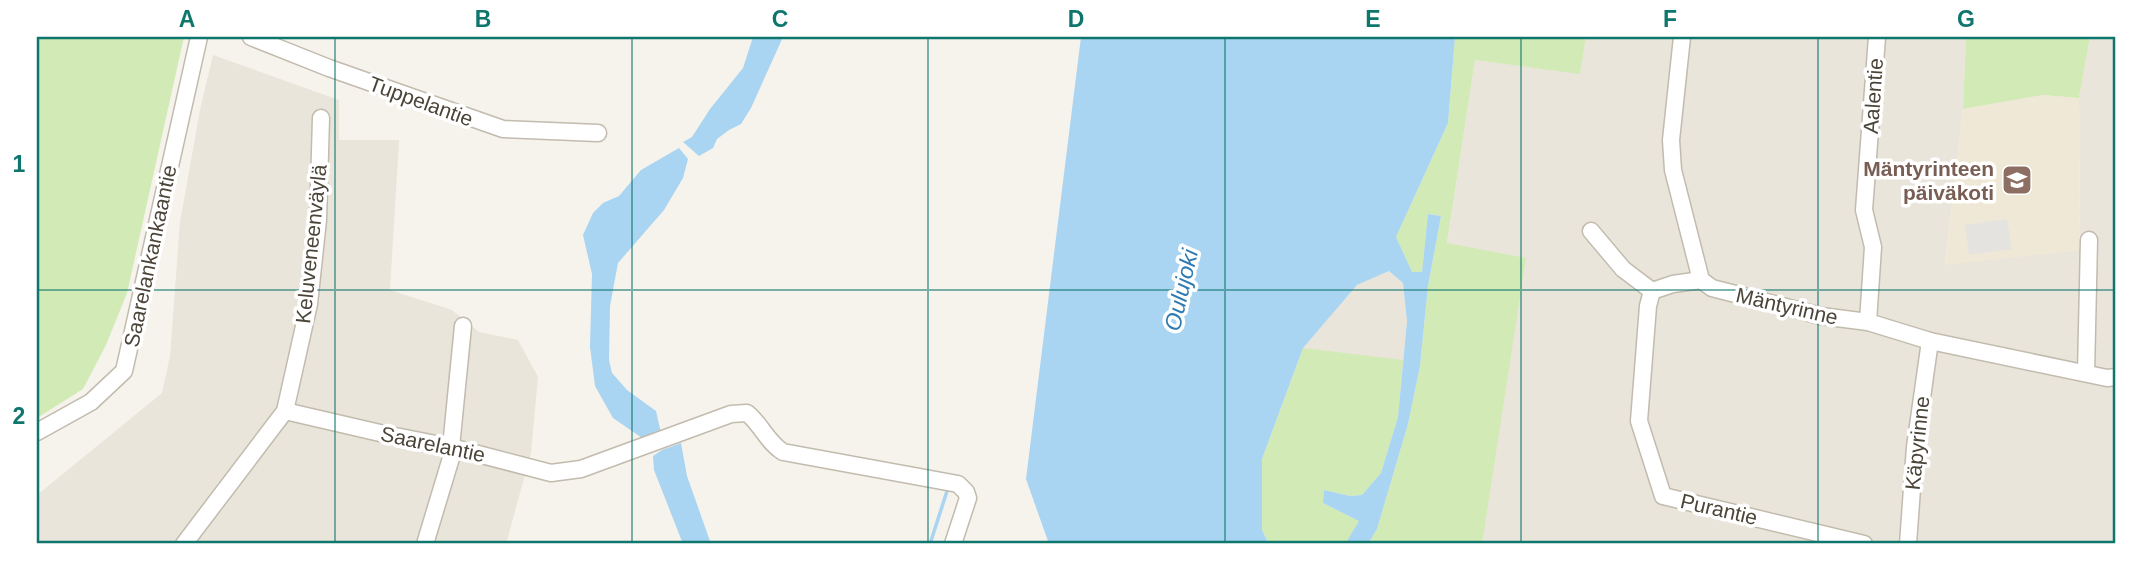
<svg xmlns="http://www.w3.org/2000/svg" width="2153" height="581" viewBox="0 0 2153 581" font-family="Arial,sans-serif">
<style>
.residential{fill:#eae5da}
.education{fill:#efe8d6}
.green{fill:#d2eab5}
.parking{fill:#e5e3e0}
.water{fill:#a9d4f2}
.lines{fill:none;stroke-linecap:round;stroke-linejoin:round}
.stream{stroke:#a9d4f2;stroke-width:3.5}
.minor-casing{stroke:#c2bbae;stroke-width:19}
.minor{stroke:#fff;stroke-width:16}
.grid{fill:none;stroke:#0f766e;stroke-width:2;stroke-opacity:0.55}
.labels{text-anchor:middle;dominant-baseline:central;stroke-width:7;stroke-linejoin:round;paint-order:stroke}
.street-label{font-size:21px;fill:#4b4439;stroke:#fff}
.education-label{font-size:21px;font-weight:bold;fill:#785e54;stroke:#fff;text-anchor:end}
.water-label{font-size:23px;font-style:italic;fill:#2e7ab2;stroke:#fff}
.neatline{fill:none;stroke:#0f766e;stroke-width:2.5}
.grid-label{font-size:23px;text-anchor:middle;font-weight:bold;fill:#0f766e}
</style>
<rect width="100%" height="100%" fill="#f6f3ec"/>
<!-- residential -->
<g class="residential">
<path d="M 1586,37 L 1966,37 L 1963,109 L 1945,264 L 2080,250 L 2079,98 L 2090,37 L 2116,37 L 2116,544 L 1482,544 L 1447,244 L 1475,60 L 1580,73 Z"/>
<path d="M 213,55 L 339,100 L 339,140 L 399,140 L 390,290 L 452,310 L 479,332 L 518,340 L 538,377 L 531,453 L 506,544 L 37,544 L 37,495 L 162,393 L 170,356 L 180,222 L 200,110 Z"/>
<path d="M 1389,271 L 1403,283 L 1407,321 L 1398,417 L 1324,490 L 1323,503 L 1359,521 L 1345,544 L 1269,544 L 1303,348 L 1357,285 Z"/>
</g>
<!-- education -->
<path class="education" d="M 2043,95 L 2079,98 L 2080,250 L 1945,265 L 1963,109 Z"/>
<!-- green -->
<g class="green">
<path d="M 37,37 L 184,37 L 127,293 L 106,345 L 83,389 L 37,418 Z"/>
<path d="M 1455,37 L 1586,37 L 1580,74 L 1475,60 L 1447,243 L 1526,258 L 1482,544 L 1368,544 L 1377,529 L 1408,424 L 1420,366 L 1428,286 L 1441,216 L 1428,214 L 1422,272 L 1412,273 L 1396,237 L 1448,123 Z"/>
<path d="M 1966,37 L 2090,37 L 2079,98 L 2043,95 L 1963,109 Z"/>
<path d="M 1303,348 L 1403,360 L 1398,417 L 1381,473 L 1362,495 L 1350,496 L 1324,490 L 1323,503 L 1359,521 L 1345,544 L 1269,544 L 1262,530 L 1262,459 Z"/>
</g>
<!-- parking -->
<path class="parking" d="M 2007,219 L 2012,249 L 1969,255 L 1965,225 Z"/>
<!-- water -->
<g class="water">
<path d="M 753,37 L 783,37 L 751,108 L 741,124 L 729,130 L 717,139 L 713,148 L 699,156 L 683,142 L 692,137 L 710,109 L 743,68 Z"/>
<path d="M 1081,37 L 1455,37 L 1448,123 L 1396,237 L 1412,272 L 1422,272 L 1428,214 L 1441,216 L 1428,286 L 1420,366 L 1408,424 L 1377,529 L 1368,544 L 1345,544 L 1359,521 L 1323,503 L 1324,490 L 1350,496 L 1362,495 L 1381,473 L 1398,417 L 1407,321 L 1403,283 L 1389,271 L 1357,285 L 1303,348 L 1262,459 L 1262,530 L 1269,544 L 1049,544 L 1026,479 Z"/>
<path d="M 679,148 L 688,159 L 683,178 L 664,210 L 618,263 L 610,306 L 609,360 L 612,373 L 627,390 L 656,411 L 661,433 L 645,440 L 613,418 L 595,386 L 590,347 L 592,274 L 583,235 L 593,213 L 603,203 L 619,196 L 641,170 Z"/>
<path d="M 681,443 L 687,476 L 711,544 L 683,544 L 654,470 L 653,456 L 662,450 Z"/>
</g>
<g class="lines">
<!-- stream -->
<path class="stream" d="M 930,544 L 948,488"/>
<!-- minor casing -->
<g class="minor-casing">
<g id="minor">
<path d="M 251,37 L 329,68 L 503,129 L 598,133"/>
<path d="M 1682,37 L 1671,140 L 1673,170 L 1701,280 L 1712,288 L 1821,316 L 1868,322 L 1930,341 L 2107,378 L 2116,377"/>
<path d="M 1591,231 L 1623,269 L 1652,291"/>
<path d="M 1701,280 L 1673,284 L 1652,291 L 1648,306 L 1639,421 L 1663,496 L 1864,544"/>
<path d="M 1868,322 L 1873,247 L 1864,210 L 1877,37"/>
<path d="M 2086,373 L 2089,240"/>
<path d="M 285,411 L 380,433 L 451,447 L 551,473 L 581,469 L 731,414 L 747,413 C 761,424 767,442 783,452 L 958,484 L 966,492 L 968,498 L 953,544"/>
<path d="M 37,432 L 91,402 L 124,371 L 199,37"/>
<path d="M 451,447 L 463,326"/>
<path d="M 184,544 L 285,411 L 309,304 L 318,220 L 321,118"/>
<path d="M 425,544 L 454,448"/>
<path d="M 1908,544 L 1915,447 L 1930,341"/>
</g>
</g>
<!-- minor -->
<use href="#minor" class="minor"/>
</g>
<!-- grid -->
<path class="grid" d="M 335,37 L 335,544M 632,37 L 632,544M 928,37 L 928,544M 1225,37 L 1225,544M 1521,37 L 1521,544M 1818,37 L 1818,544M 37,290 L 2116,290"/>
<!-- icons -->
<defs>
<g id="school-square" transform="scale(1.575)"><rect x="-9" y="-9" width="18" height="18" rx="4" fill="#8d6e63" stroke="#fff"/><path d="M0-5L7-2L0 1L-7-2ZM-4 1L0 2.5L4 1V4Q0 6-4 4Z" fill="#fff"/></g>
</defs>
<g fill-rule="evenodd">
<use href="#school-square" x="2017" y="180"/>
</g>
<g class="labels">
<!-- street labels -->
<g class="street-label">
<text transform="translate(1873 96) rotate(-86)">Aalentie</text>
<text transform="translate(421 101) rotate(20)">Tuppelantie</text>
<text transform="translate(311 244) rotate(-84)">Keluveneenväylä</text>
<text transform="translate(150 256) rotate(-78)">Saarelankankaantie</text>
<text transform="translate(1787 306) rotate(13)">Mäntyrinne</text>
<text transform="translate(1917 443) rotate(-84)">Käpyrinne</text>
<text transform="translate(433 444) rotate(12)">Saarelantie</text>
<text transform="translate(1719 509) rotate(13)">Purantie</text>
</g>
<!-- education labels -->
<g class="education-label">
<text x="1994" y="168">Mäntyrinteen<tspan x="1994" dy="24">päiväkoti</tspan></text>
</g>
<!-- water labels -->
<g class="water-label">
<text transform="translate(1181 290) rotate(-77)">Oulujoki</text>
</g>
</g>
<!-- border -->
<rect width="2153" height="581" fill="none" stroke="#ffffff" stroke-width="77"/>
<rect x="38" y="38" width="2076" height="504" class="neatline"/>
<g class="grid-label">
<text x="187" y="27">A</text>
<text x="483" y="27">B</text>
<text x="780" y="27">C</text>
<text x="1076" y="27">D</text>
<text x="1373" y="27">E</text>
<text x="1670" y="27">F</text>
<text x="1966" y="27">G</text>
<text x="19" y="172">1</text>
<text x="19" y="424">2</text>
</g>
</svg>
